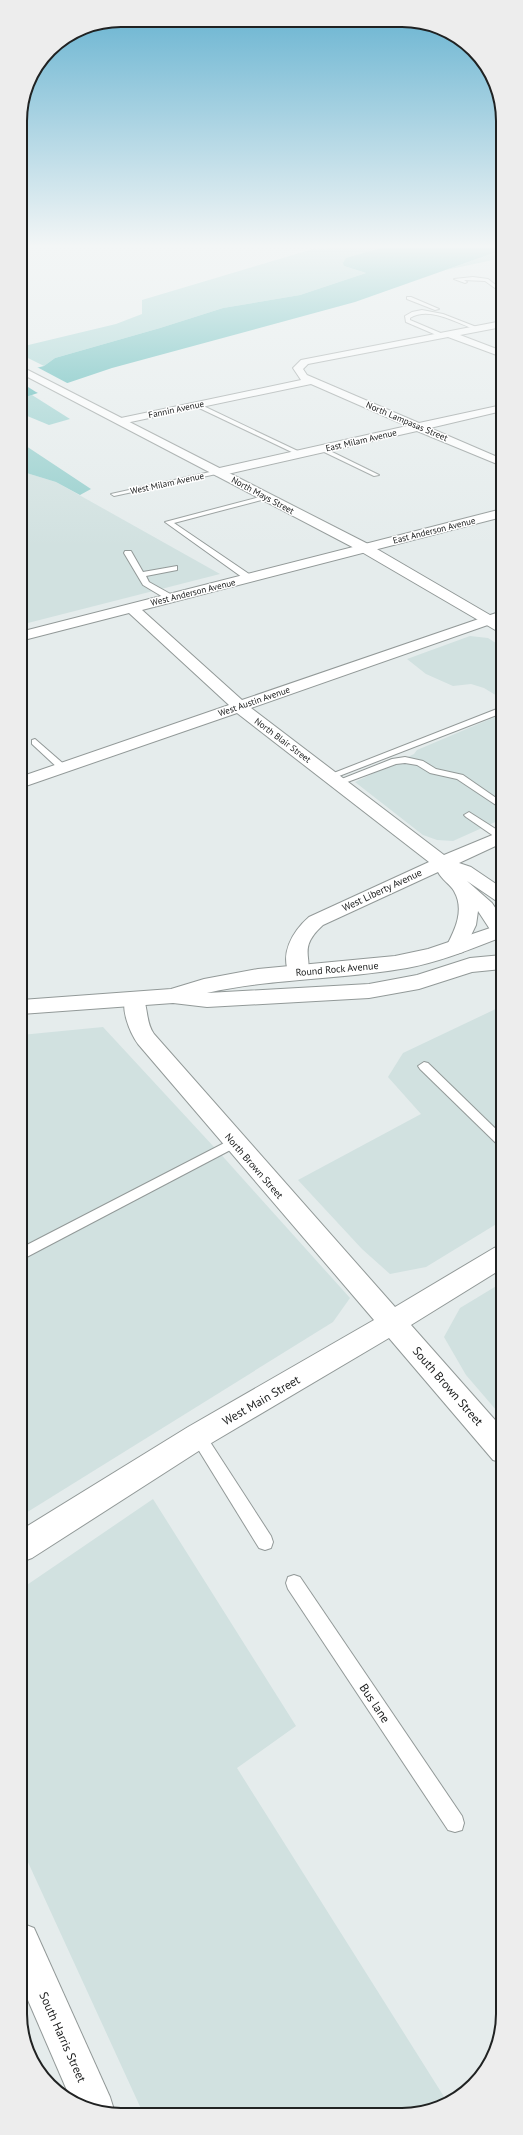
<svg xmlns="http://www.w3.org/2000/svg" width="523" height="2135" viewBox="0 0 523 2135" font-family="'PT Sans',sans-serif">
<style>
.built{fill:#d1e1e0}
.green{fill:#94cecc}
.water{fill:#42afad}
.pier{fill:#e5ecec}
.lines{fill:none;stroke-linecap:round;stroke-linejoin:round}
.lane-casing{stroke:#929998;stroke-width:2}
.street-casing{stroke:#929998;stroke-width:2}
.secondary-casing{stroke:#929998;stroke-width:2}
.lane{fill:#fff;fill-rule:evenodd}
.street{fill:#fff;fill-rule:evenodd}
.secondary{fill:#fff;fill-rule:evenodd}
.labels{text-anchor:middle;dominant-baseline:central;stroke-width:3;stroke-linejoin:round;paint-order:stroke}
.far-street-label{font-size:9px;fill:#202222;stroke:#fff}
.street-label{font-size:10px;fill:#202222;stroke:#fff}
.near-street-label{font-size:12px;fill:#202222;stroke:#fff}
.rim{fill:none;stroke:#202222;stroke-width:2}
</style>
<rect width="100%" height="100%" fill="#e5ecec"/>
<!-- built -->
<g class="built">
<path d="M 20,471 L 56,482 L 220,574 L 20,625 Z"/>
<path d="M 470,636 L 488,638 L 502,647 L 502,699 L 484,688 L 471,684 L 453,686 L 426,674 L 407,659 Z"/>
<path d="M 502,714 L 502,819 L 453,841 L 437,840 L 423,835 L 355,782 L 414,754 L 417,750 Z"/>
<path d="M 502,1006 L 503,1220 L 426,1267 L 390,1274 L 362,1249 L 298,1180 L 421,1114 L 388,1077 L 403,1053 Z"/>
<path d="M 103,1027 L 226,1160 L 350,1298 L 333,1322 L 21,1516 L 21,1035 Z"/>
<path d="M 503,1282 L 503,1418 L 466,1375 L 444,1337 L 460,1308 Z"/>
<path d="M 153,1499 L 296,1726 L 237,1768 L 448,2103 L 416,2114 L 143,2113 L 21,1847 L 21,1589 Z"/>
</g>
<!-- green -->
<g class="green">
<path d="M 331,248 L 381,248 L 368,252 L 344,266 L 366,273 L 300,295 L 223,308 L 160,328 L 55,358 L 44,366 L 20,354 L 20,347 L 116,324 L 142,314 L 142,300 L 313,249 Z"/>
<path d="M 502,250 L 502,258 L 446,270 Z"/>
<path d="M 32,395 L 70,419 L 49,425 L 20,413 L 20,399 Z"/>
<path d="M 20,442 L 91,489 L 80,495 L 56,482 L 20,471 Z"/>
</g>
<!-- water -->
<path class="water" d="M 381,248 L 502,248 L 502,250 L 355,302 L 112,368 L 20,399 L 20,372 L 44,366 L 55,358 L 160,328 L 223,308 L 300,295 L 366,273 L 344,266 L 343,263 L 346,258 Z"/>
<!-- pier -->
<path class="pier" d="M 35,366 L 69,384 L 40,394 L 36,392 L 20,382 L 20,370 Z"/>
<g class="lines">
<!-- lane casing -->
<g class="lane-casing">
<g id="lane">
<path d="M 473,277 L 488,279 L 502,290 L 502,293 L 485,281 L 464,280 L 467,282 L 465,283 L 454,279 Z"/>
<path d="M 407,297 L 411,297 L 439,309 L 435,310 L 407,299 Z"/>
<path d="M 422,310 L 443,314 L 479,328 L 474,329 C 455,322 429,306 410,318 L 410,320 L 443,334 L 441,337 L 406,322 L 405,316 L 412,312 Z"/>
<path d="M 197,403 L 302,453 L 303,454 L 298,455 L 195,406 Z"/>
<path d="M 320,448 L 324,448 L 379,475 L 374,476 L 320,450 Z"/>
<path d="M 219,470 L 222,472 L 221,473 L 114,496 L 111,494 Z"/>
<path d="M 267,495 L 269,496 L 269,498 L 174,523 L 252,576 L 252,580 L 246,580 L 165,522 Z"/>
<path d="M 125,551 L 131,551 L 143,572 L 177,566 L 177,570 L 146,576 L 149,582 L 174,596 L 174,600 L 168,600 L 143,585 L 124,553 Z"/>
<path d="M 502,707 L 502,713 L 334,778 L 328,778 L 326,776 Z"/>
<path d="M 35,739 L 66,766 L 66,770 L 60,770 L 32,744 L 32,740 Z"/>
<path d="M 405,757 L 423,761 L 436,769 L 463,775 L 502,802 L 502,809 L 457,779 L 430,773 L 417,765 L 405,763 L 396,764 L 342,784 L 339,785 L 334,782 L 392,759 Z"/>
<path d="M 469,812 L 502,833 L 502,840 L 498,839 L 466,817 L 464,815 Z"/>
<path d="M 424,1062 L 428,1063 L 502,1135 L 502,1147 L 498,1145 L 420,1069 L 418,1066 Z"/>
<path d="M 234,1138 L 238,1140 L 240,1143 L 238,1146 L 21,1260 L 21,1248 Z"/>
<path d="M 198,1429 L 203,1431 L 271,1536 L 273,1542 L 271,1548 L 265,1550 L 259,1548 L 193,1441 L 190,1436 L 193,1431 Z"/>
<path d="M 294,1575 L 300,1577 L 462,1816 L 464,1823 L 462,1830 L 455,1832 L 448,1830 L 288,1589 L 286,1583 L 288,1577 Z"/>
</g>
</g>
<!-- street casing -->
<g class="street-casing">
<g id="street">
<path d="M 502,321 L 502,327 L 460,335 L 502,351 L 502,357 L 448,337 L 308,364 L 303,369 L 307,375 L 419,423 L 502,405 L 502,411 L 430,428 L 502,459 L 502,466 L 417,431 L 219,476 L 215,475 L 213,472 L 215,469 L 407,426 L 311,384 L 121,424 L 115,421 L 121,418 L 301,380 L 293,368 L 301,360 Z"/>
<path d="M 502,509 L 502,517 L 142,610 L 242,700 L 502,611 L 502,620 L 251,708 L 444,855 L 502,831 L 502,843 L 459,863 L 471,867 L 502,888 L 502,902 L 495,900 L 467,881 L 492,903 L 502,918 L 502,935 L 493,934 L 478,911 L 476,925 L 463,952 L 456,954 L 449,952 L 446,947 C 455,930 465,910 454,891 C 450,884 442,880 438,872 L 323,925 C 295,950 316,959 305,977 L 298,979 L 291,977 C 278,955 293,931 309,917 L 429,862 L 237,713 L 20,788 L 20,777 L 229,705 L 129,613 L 20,641 L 20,632 Z"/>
<path d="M 134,992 L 141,994 C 149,1006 145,1022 154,1034 L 395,1307 L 494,1248 L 503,1245 L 503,1268 L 411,1325 L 503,1429 L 503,1463 L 493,1460 L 389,1338 L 208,1445 L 32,1558 L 21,1562 L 21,1530 L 188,1427 L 374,1320 L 138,1044 C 130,1033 119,1007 127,994 Z"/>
<path d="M 21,1923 L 34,1928 L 110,2097 L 115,2113 L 101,2113 L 72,2102 L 21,1984 Z"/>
</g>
</g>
<!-- secondary casing -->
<g class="secondary-casing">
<g id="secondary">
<path d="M 20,366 L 370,545 L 502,622 L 502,632 L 497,631 L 360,551 L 20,373 Z"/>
<path d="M 499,925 L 502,925 L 502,937 C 471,949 440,962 407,968 C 340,980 273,978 207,993 L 369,984 L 417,975 L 470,958 L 502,955 L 502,969 L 472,972 L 419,989 L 369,998 L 207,1007 L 173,1003 L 21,1014 L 21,1000 L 171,989 L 204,979 L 258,969 L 395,956 L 428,949 Z"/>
</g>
</g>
<!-- lane -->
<use href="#lane" class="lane"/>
<!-- street -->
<use href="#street" class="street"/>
<!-- secondary -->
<use href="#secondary" class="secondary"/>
</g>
<!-- sky -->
<linearGradient id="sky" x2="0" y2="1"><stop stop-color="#65b2d0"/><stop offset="0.45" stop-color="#f3f6f6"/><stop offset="1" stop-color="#f3f6f6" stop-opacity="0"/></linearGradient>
<rect width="523" height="547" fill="url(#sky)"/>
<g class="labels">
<!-- far-street labels -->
<g class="far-street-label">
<text transform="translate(176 409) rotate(-12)">Fannin Avenue</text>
<text transform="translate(407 421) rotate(23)">North Lampasas Street</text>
<text transform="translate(361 440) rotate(-13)">East Milam Avenue</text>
<text transform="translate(167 483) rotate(-12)">West Milam Avenue</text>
<text transform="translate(263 495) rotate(28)">North Mays Street</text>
<text transform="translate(434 530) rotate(-14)">East Anderson Avenue</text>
<text transform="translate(193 592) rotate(-14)">West Anderson Avenue</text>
<text transform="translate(254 701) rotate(-19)">West Austin Avenue</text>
<text transform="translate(283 740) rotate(37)">North Blair Street</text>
</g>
<!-- street labels -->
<g class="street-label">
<text transform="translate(382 890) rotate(-25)">West Liberty Avenue</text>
<text transform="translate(337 969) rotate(-5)">Round Rock Avenue</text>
<text transform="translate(254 1166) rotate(49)">North Brown Street</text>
</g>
<!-- near-street labels -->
<g class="near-street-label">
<text transform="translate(448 1386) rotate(49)">South Brown Street</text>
<text transform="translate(261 1400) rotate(-30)">West Main Street</text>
<text transform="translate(375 1703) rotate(56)">Bus lane</text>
<text transform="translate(63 2037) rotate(66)">South Harris Street</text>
</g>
</g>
<!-- crop -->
<path d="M0 0H523V2135H0ZM121 27H402A94 94 0 0 1 496 121V2014A94 94 0 0 1 402 2108H121A94 94 0 0 1 27 2014V121A94 94 0 0 1 121 27Z" fill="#ededed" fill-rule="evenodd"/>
<path class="rim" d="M121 27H402A94 94 0 0 1 496 121V2014A94 94 0 0 1 402 2108H121A94 94 0 0 1 27 2014V121A94 94 0 0 1 121 27Z"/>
</svg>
